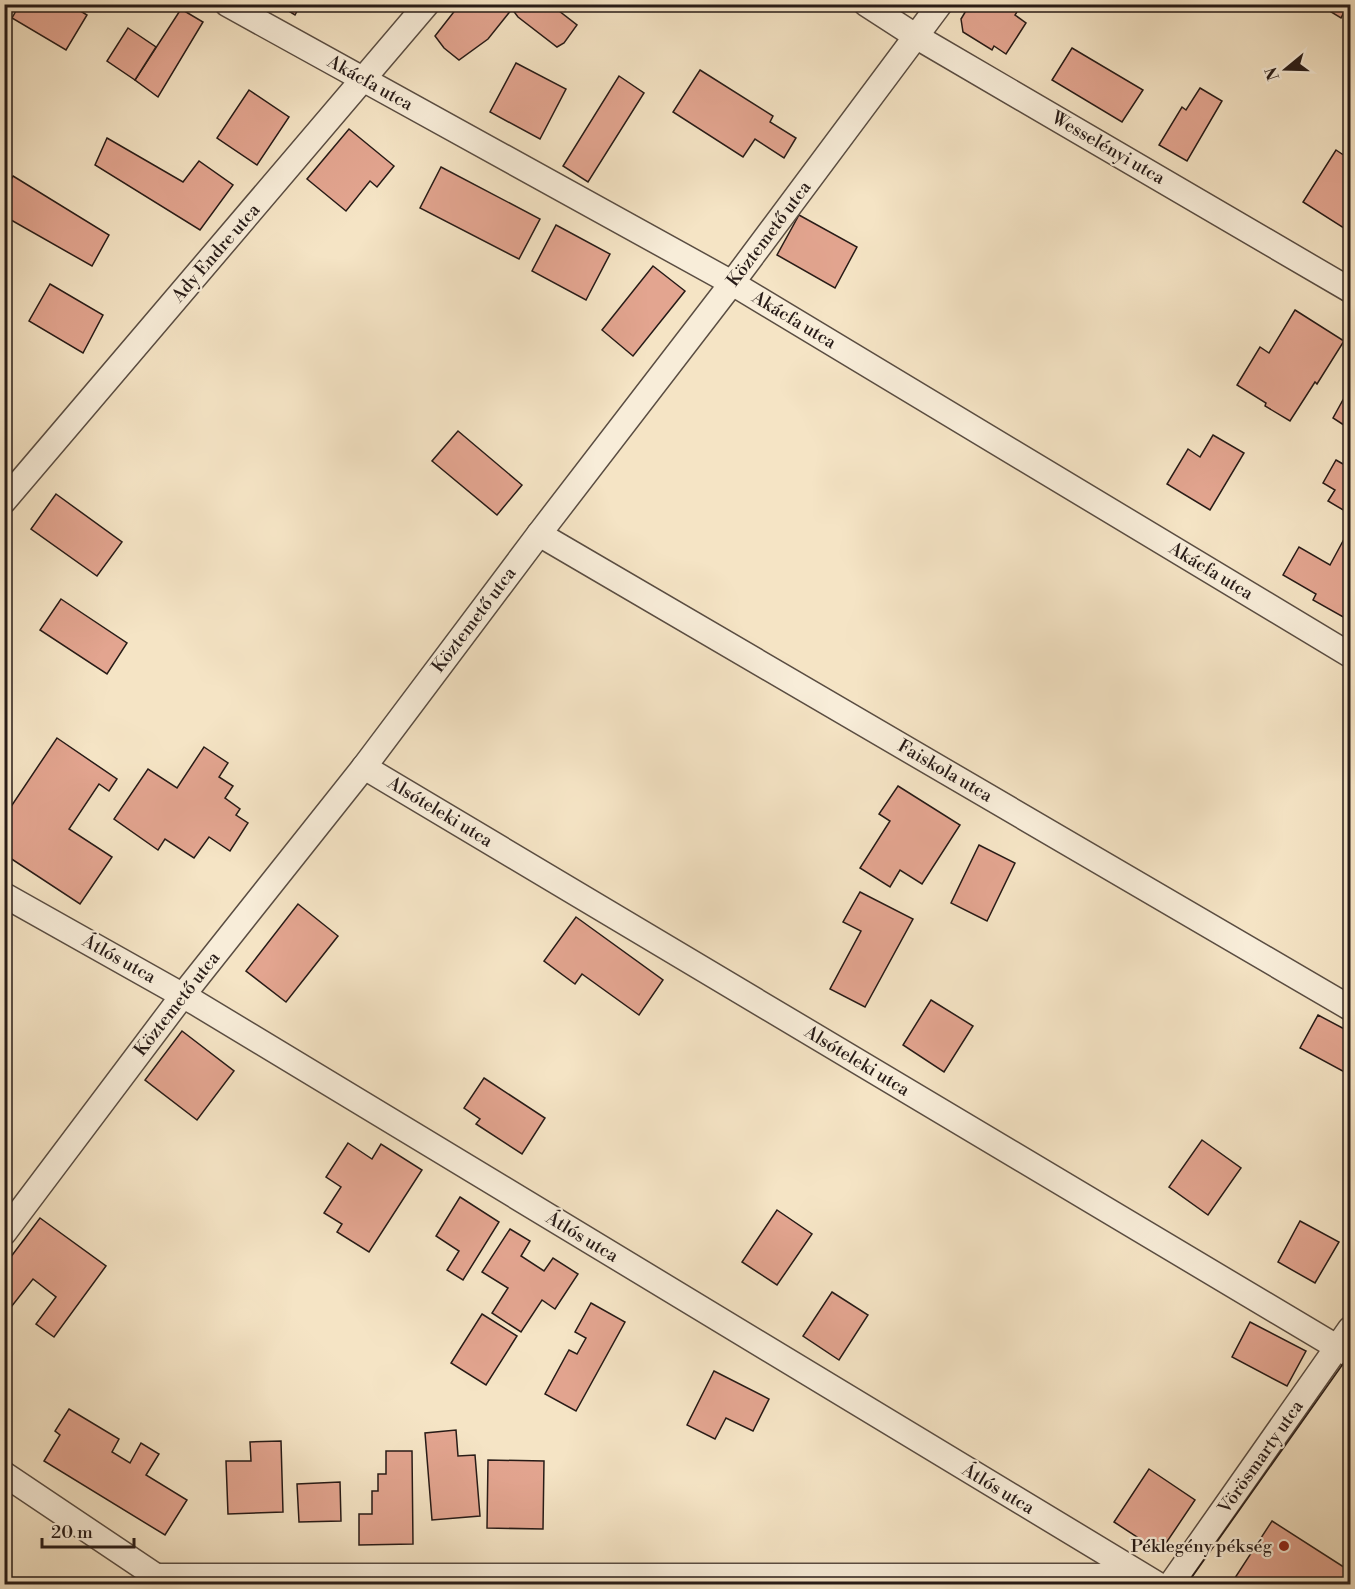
<svg xmlns="http://www.w3.org/2000/svg" width="1355" height="1589" viewBox="0 0 1355 1589" font-family="'Libre Bodoni',serif">
<style>
.building{fill:#e3a590;stroke:#271b17;stroke-width:1.5}
.lines{fill:none;stroke-linecap:round;stroke-linejoin:round}
.street-casing{stroke:#5a4d42;stroke-width:27}
.street{stroke:#f8edd9;stroke-width:24}
.tram{stroke:#271b17;stroke-width:1.5}
.poi-dot{fill:#8f2418;stroke:#f8edd9;stroke-width:2}
.labels{text-anchor:middle;dominant-baseline:central;stroke-width:4.5;stroke-linejoin:round;paint-order:stroke}
.street-label{font-size:18px;fill:#271b17;stroke:#f8edd9}
.poi-label{font-size:18px;fill:#271b17;stroke:#f8edd9;text-anchor:end}
</style>
<rect width="100%" height="100%" fill="#f5e4c5"/>
<filter id="stains"><feTurbulence type="fractalNoise" baseFrequency=".00333" numOctaves="4"/><feColorMatrix values="0 0 0 0 .2 0 0 0 0 .09 0 0 0 0 .02 0 0 0 .5 -.17"/></filter>
<radialGradient id="worn" r=".72"><stop offset=".6" stop-color="#630" stop-opacity="0"/><stop offset="1" stop-color="#630" stop-opacity=".3"/></radialGradient>
<!-- building -->
<g class="building">
<path d="M 20,4 L 69,4 L 87,15 L 66,50 L 12,18 Z"/>
<path d="M 277,4 L 301,4 L 295,15 Z"/>
<path d="M 460,4 L 550,4 L 577,25 L 564,43 L 557,47 L 518,17 L 512,9 L 488,39 L 459,60 L 444,48 L 435,36 Z"/>
<path d="M 970,4 L 1022,4 L 1015,15 L 1026,23 L 1006,54 L 994,46 L 992,50 L 963,32 L 961,19 Z"/>
<path d="M 1318,4 L 1348,4 L 1341,18 Z"/>
<path d="M 181,9 L 203,22 L 158,97 L 135,80 Z"/>
<path d="M 128,28 L 156,47 L 135,80 L 107,61 Z"/>
<path d="M 1072,48 L 1143,90 L 1122,122 L 1052,80 Z"/>
<path d="M 516,63 L 566,89 L 540,139 L 490,112 Z"/>
<path d="M 700,70 L 773,116 L 770,122 L 796,138 L 784,158 L 755,139 L 743,157 L 673,112 Z"/>
<path d="M 619,76 L 644,93 L 588,182 L 563,166 Z"/>
<path d="M 1200,88 L 1222,101 L 1187,161 L 1159,145 L 1182,107 L 1186,110 Z"/>
<path d="M 249,90 L 289,117 L 257,165 L 217,138 Z"/>
<path d="M 349,129 L 394,166 L 377,187 L 370,181 L 346,211 L 307,179 Z"/>
<path d="M 107,138 L 183,182 L 199,161 L 233,185 L 200,230 L 95,165 Z"/>
<path d="M 1336,150 L 1348,158 L 1350,154 L 1350,232 L 1303,202 Z"/>
<path d="M 441,167 L 540,219 L 519,259 L 420,208 Z"/>
<path d="M 13,176 L 109,235 L 92,266 L 4,216 L 4,191 Z"/>
<path d="M 799,215 L 857,247 L 835,288 L 777,255 Z"/>
<path d="M 556,225 L 610,254 L 586,300 L 532,271 Z"/>
<path d="M 653,266 L 685,291 L 633,356 L 602,330 Z"/>
<path d="M 50,284 L 103,315 L 83,353 L 29,321 Z"/>
<path d="M 1295,310 L 1344,341 L 1317,384 L 1315,382 L 1290,421 L 1265,406 L 1266,403 L 1237,385 L 1260,347 L 1269,353 Z"/>
<path d="M 1350,387 L 1350,429 L 1333,418 Z"/>
<path d="M 458,431 L 522,485 L 497,515 L 432,461 Z"/>
<path d="M 1213,435 L 1244,453 L 1210,510 L 1167,484 L 1188,449 L 1200,457 Z"/>
<path d="M 1336,460 L 1350,468 L 1350,514 L 1328,501 L 1335,490 L 1323,483 Z"/>
<path d="M 56,494 L 122,542 L 97,576 L 31,529 Z"/>
<path d="M 1350,528 L 1350,609 L 1345,618 L 1313,600 L 1316,594 L 1283,575 L 1299,547 L 1330,565 Z"/>
<path d="M 61,599 L 127,643 L 107,674 L 40,630 Z"/>
<path d="M 57,738 L 117,779 L 109,791 L 99,784 L 69,829 L 112,857 L 80,904 L 4,854 L 4,817 Z"/>
<path d="M 204,747 L 228,763 L 219,777 L 233,786 L 225,798 L 240,809 L 236,815 L 248,823 L 230,851 L 209,837 L 194,858 L 165,839 L 158,850 L 114,819 L 148,769 L 177,788 Z"/>
<path d="M 898,786 L 960,825 L 922,884 L 900,870 L 890,887 L 860,868 L 890,821 L 879,814 Z"/>
<path d="M 979,845 L 1015,863 L 987,921 L 951,903 Z"/>
<path d="M 860,892 L 913,919 L 865,1007 L 830,989 L 861,931 L 843,922 Z"/>
<path d="M 298,904 L 338,936 L 286,1002 L 246,971 Z"/>
<path d="M 576,917 L 663,980 L 639,1015 L 582,974 L 575,984 L 544,961 Z"/>
<path d="M 931,1000 L 973,1026 L 944,1072 L 903,1045 Z"/>
<path d="M 1318,1015 L 1350,1032 L 1350,1075 L 1300,1048 Z"/>
<path d="M 182,1031 L 234,1071 L 197,1120 L 145,1080 Z"/>
<path d="M 484,1078 L 545,1118 L 522,1154 L 476,1124 L 480,1119 L 464,1108 Z"/>
<path d="M 1202,1140 L 1241,1168 L 1208,1215 L 1169,1187 Z"/>
<path d="M 348,1143 L 372,1159 L 381,1144 L 422,1170 L 369,1252 L 337,1232 L 342,1224 L 324,1213 L 341,1187 L 326,1177 Z"/>
<path d="M 460,1197 L 499,1222 L 463,1280 L 447,1270 L 459,1251 L 436,1236 Z"/>
<path d="M 777,1210 L 812,1234 L 777,1285 L 742,1262 Z"/>
<path d="M 40,1218 L 106,1266 L 54,1337 L 36,1324 L 56,1297 L 33,1279 L 8,1311 L 4,1308 L 4,1266 Z"/>
<path d="M 1300,1221 L 1339,1242 L 1315,1283 L 1278,1262 Z"/>
<path d="M 510,1229 L 530,1241 L 521,1256 L 544,1271 L 553,1258 L 578,1274 L 555,1309 L 542,1300 L 521,1332 L 492,1313 L 508,1288 L 482,1272 Z"/>
<path d="M 832,1292 L 868,1315 L 839,1360 L 803,1336 Z"/>
<path d="M 591,1303 L 625,1322 L 576,1411 L 545,1394 L 569,1350 L 577,1354 L 586,1338 L 575,1332 Z"/>
<path d="M 482,1314 L 517,1336 L 486,1385 L 451,1363 Z"/>
<path d="M 1250,1322 L 1306,1351 L 1287,1386 L 1232,1357 Z"/>
<path d="M 714,1371 L 769,1399 L 753,1431 L 726,1418 L 715,1439 L 687,1425 Z"/>
<path d="M 69,1409 L 119,1439 L 112,1452 L 130,1463 L 141,1443 L 159,1454 L 146,1475 L 187,1500 L 165,1535 L 44,1461 L 60,1435 L 55,1431 Z"/>
<path d="M 456,1430 L 458,1456 L 475,1455 L 480,1516 L 432,1520 L 425,1433 Z"/>
<path d="M 281,1441 L 283,1512 L 228,1514 L 226,1461 L 251,1461 L 250,1442 Z"/>
<path d="M 386,1451 L 412,1451 L 413,1544 L 359,1545 L 359,1514 L 372,1514 L 372,1491 L 378,1491 L 378,1474 L 386,1474 Z"/>
<path d="M 488,1460 L 544,1461 L 543,1529 L 487,1528 Z"/>
<path d="M 1149,1469 L 1195,1500 L 1160,1552 L 1114,1522 Z"/>
<path d="M 340,1482 L 341,1521 L 299,1522 L 297,1484 Z"/>
<path d="M 1272,1521 L 1350,1571 L 1350,1584 L 1231,1584 Z"/>
</g>
<g class="lines">
<!-- street casing -->
<g class="street-casing">
<g id="street">
<path d="M 227,4 L 732,283 L 1350,655"/>
<path d="M 866,4 L 917,37 L 1350,290"/>
<path d="M 4,501 L 427,4"/>
<path d="M 539,534 L 1350,1008"/>
<path d="M 364,767 L 1350,1355"/>
<path d="M 4,895 L 196,1003 L 1157,1584"/>
<path d="M 4,1233 L 183,995 L 364,767 L 539,534 L 732,283 L 940,4"/>
<path d="M 4,1474 L 156,1576 L 150,1584"/>
<path d="M 156,1576 L 1141,1576"/>
<path d="M 1171,1584 L 1350,1329"/>
</g>
</g>
<!-- street -->
<use href="#street" class="street"/>
<!-- tram -->
<path class="tram" d="M 1187,1584 L 1350,1354"/>
</g>
<!-- markers -->
<circle class="poi-dot" cx="1284" cy="1546" r="6"/>
<g class="labels">
<!-- street labels -->
<g class="street-label">
<text transform="translate(370 83) rotate(29)">Akácfa utca</text>
<text transform="translate(1108 148) rotate(30)">Wesselényi utca</text>
<text transform="translate(769 234) rotate(-53)">Köztemető utca</text>
<text transform="translate(216 253) rotate(-49)">Ady Endre utca</text>
<text transform="translate(794 320) rotate(31)">Akácfa utca</text>
<text transform="translate(1211 571) rotate(31)">Akácfa utca</text>
<text transform="translate(474 620) rotate(-53)">Köztemető utca</text>
<text transform="translate(945 771) rotate(30)">Faiskola utca</text>
<text transform="translate(440 812) rotate(31)">Alsóteleki utca</text>
<text transform="translate(119 959) rotate(29)">Átlós utca</text>
<text transform="translate(177 1004) rotate(-52)">Köztemető utca</text>
<text transform="translate(857 1061) rotate(31)">Alsóteleki utca</text>
<text transform="translate(582 1237) rotate(31)">Átlós utca</text>
<text transform="translate(1261 1457) rotate(-55)">Vörösmarty utca</text>
<text transform="translate(998 1489) rotate(31)">Átlós utca</text>
</g>
<!-- poi labels -->
<g class="poi-label">
<text x="1272" y="1546">Péklegény pékség</text>
</g>
</g>
<!-- margin -->
<rect width="1355" height="1589" fill="none" stroke="#f5e4c5" stroke-width="24"/>
<rect x="6" y="6" width="1343" height="1577" fill="none" stroke="#271b17" stroke-width="3"/>
<rect x="12" y="12" width="1331" height="1565" fill="none" stroke="#271b17" stroke-width="1.5"/>
<!-- north arrow -->
<g transform="translate(1286 69) rotate(251)" stroke="#f8edd9" stroke-width="4.5" paint-order="stroke">
<path d="M0-4.5L10 22L0 15L-10 22Z" fill="#271b17"/>
<text y="-9" font-size="16" font-weight="bold" text-anchor="middle" fill="#271b17">N</text>
</g>
<!-- scale -->
<path d="M42 1538v9h92v-9" fill="none" stroke="#271b17" stroke-width="3"/>
<text x="51" y="1538" font-size="18" fill="#271b17" stroke="#f8edd9" stroke-width="4.5" paint-order="stroke">20 m</text>
<rect width="100%" height="100%" filter="url(#stains)"/>
<rect width="100%" height="100%" fill="url(#worn)"/>
</svg>
